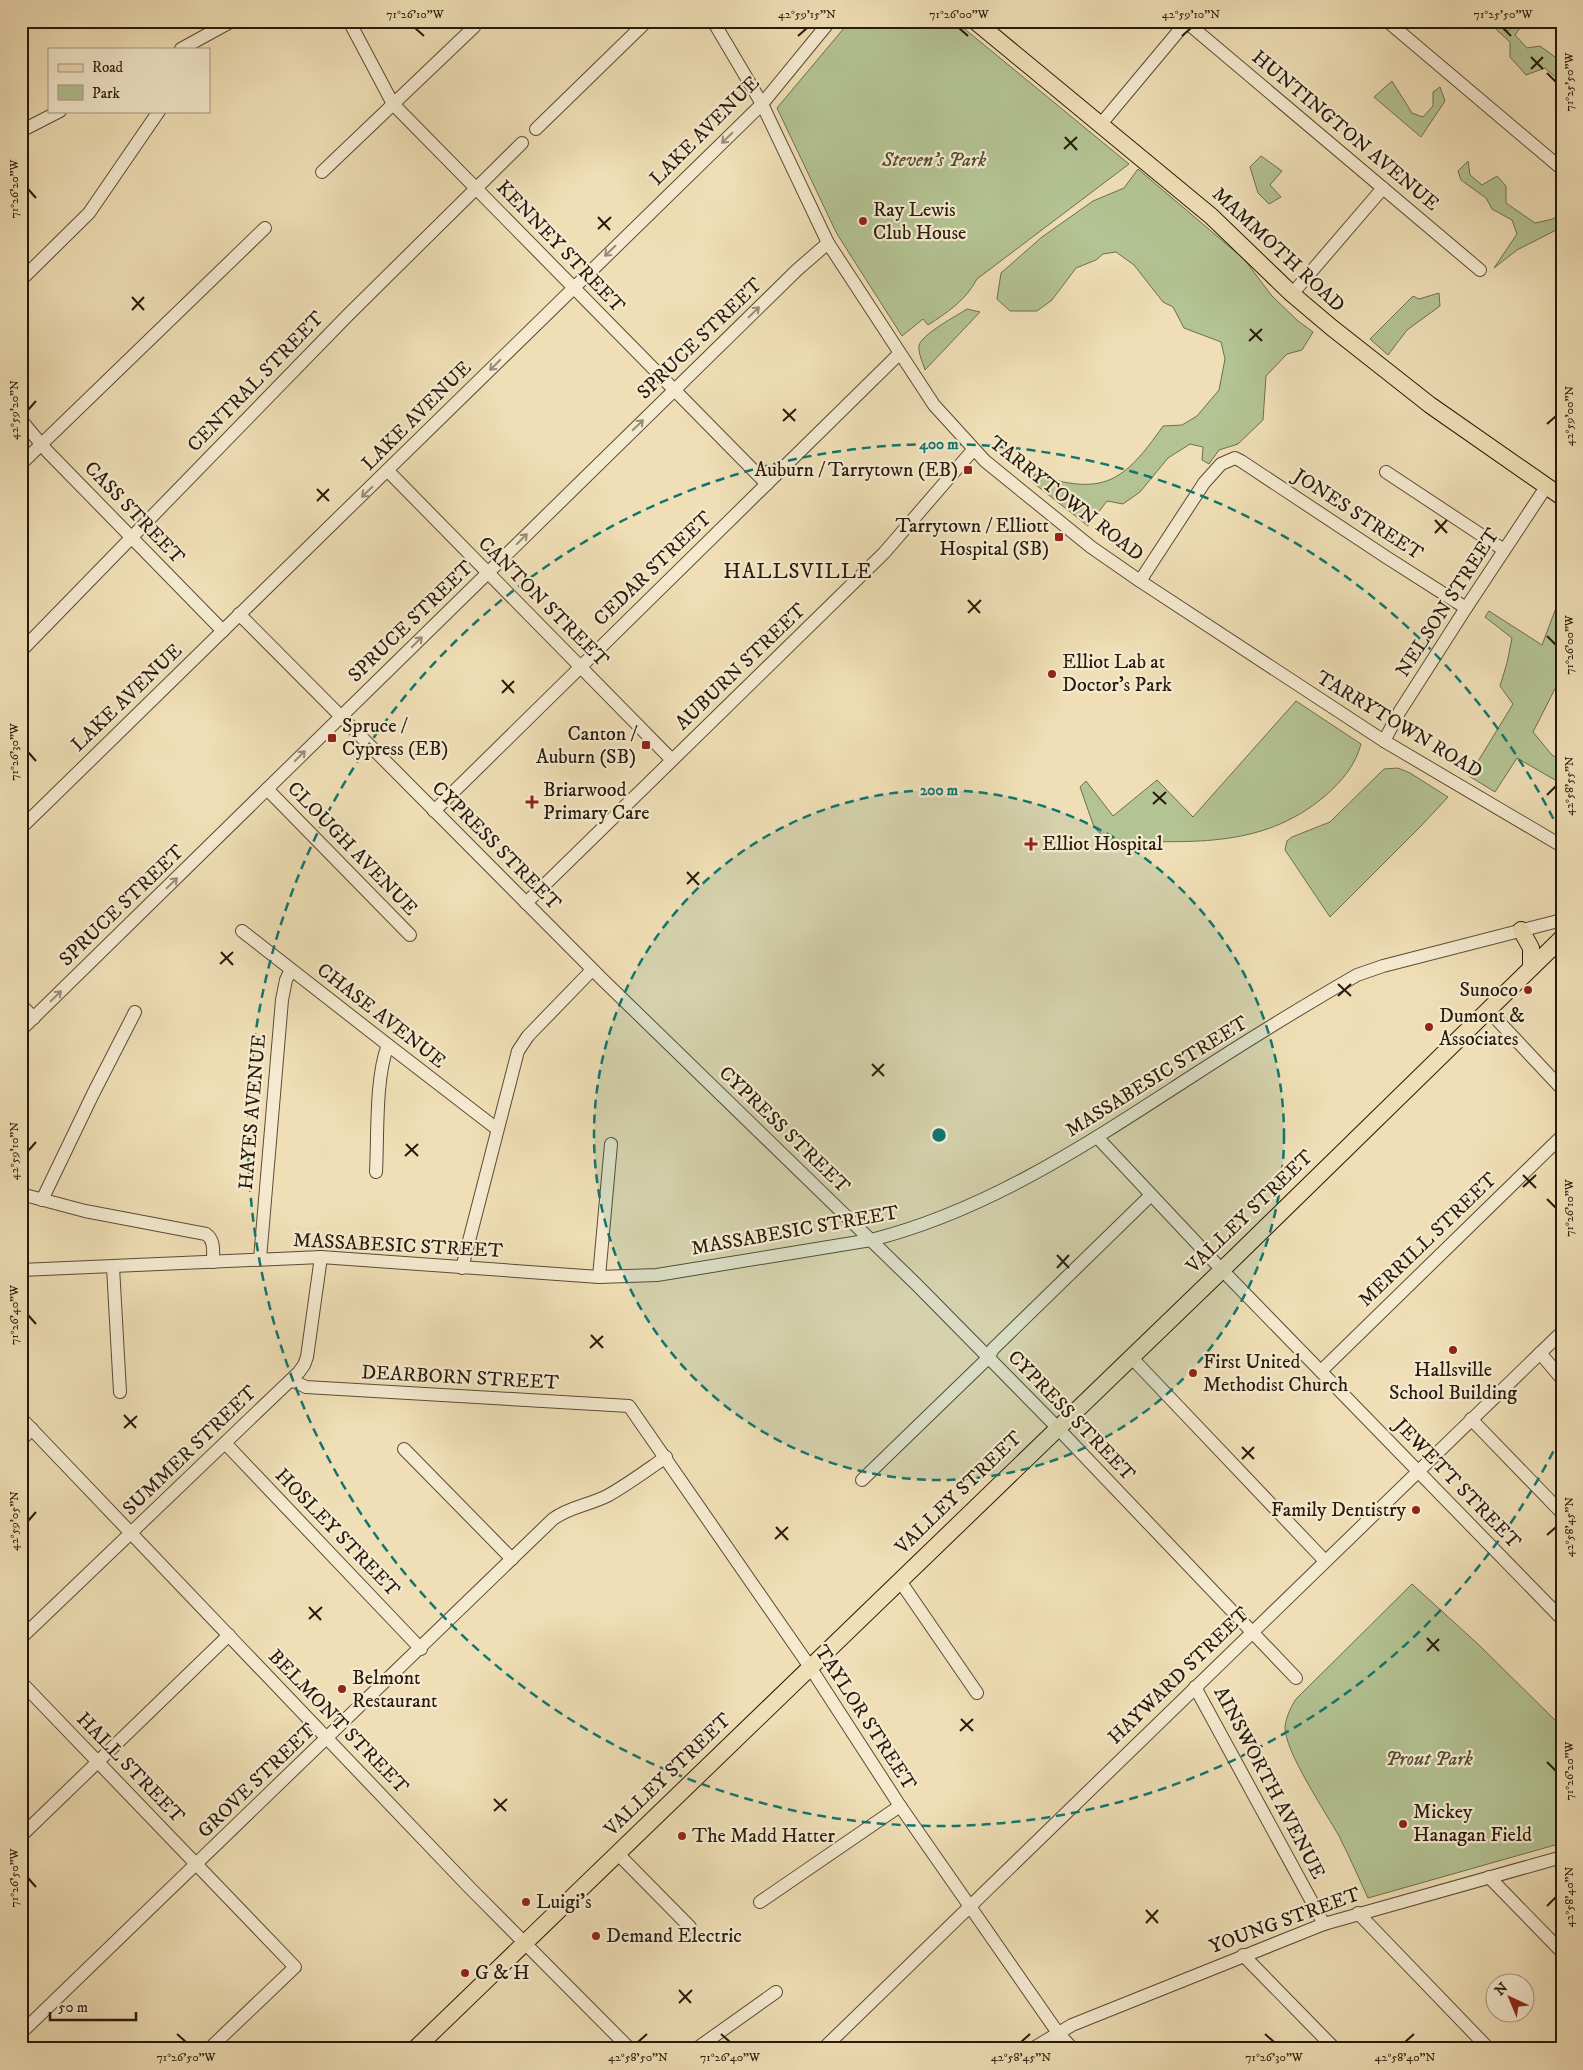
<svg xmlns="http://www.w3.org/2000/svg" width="1583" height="2070" viewBox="0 0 1583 2070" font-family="'IM FELL DW Pica',serif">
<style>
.green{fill:#b4c393;stroke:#6e6e50}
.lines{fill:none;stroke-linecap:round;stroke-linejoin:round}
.minor-casing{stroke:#594b36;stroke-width:14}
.major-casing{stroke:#271a0c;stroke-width:18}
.minor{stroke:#f5ead0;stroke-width:12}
.major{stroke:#f0dfb6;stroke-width:16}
.oneway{stroke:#988c78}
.ticks{fill:none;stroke:#271a0c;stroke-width:2}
.ring{fill:none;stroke:#0f766e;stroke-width:2.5;stroke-dasharray:9 6}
.poi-dot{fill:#8f2418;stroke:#f5ead0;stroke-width:2}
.labels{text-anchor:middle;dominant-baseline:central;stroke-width:4.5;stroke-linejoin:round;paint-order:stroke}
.street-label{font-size:20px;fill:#271a0c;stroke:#f5ead0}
.park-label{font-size:20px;font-style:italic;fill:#514d34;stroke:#f5ead0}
.poi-label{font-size:20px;fill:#271a0c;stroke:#f5ead0;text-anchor:start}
.neighbourhood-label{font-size:21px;letter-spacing:1px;fill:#271a0c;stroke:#f5ead0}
.centre{fill:#0f766e;stroke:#f5ead0;stroke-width:2.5}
.ring-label{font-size:15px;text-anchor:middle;font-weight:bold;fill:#0f766e;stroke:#f5ead0;stroke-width:4.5;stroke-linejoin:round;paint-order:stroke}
.neatline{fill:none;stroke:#271a0c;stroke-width:2}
.ticks-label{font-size:12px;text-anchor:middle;fill:#271a0c}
</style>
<rect width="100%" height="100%" fill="#f0dfb6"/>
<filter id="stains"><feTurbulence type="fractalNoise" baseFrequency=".004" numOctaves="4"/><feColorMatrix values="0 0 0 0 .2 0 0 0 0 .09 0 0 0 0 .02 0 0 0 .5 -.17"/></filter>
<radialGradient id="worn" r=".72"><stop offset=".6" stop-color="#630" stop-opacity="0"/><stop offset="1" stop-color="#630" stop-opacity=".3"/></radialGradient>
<!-- green -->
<g class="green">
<path d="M 850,21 L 955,21 L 1129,164 L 977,279 C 966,300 948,312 928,325 L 923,319 L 902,336 L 837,234 L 777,108 Z"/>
<path d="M 1487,21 L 1496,21 L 1508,31 L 1516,21 L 1525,21 L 1515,35 L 1527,48 L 1540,46 L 1562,62 L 1562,83 L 1545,68 L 1526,75 L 1510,57 L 1510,42 Z"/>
<path d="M 1392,81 L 1412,113 L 1423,117 L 1433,106 L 1433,92 L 1440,87 L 1445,101 L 1421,137 L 1374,97 Z"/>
<path d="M 1261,156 L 1282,171 L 1270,185 L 1281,197 L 1269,204 L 1258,193 L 1250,167 Z"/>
<path d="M 1468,161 L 1470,175 L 1482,185 L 1497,176 L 1506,186 L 1506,203 L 1535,223 L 1553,219 L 1562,211 L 1562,227 L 1517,250 L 1494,268 L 1517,234 L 1512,220 L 1492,209 L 1486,198 L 1461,180 L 1458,171 Z"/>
<path d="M 1138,169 L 1244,259 L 1272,296 L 1298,321 L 1313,332 L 1302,350 L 1287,354 L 1266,376 L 1263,420 L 1238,444 L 1219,450 L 1209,464 L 1202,460 L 1203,447 L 1190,444 L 1168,458 L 1140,492 L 1123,504 L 1107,501 L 1088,526 L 1031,481 L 1035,474 C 1103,497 1124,482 1163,426 L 1182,425 L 1197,416 L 1219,390 L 1225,359 L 1221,342 L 1184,328 L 1173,307 L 1163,302 L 1134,265 L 1116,252 L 1103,254 L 1096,260 L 1076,268 L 1052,300 L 1037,311 L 1010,311 L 997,299 L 1001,273 L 1042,237 L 1093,201 L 1124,188 Z"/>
<path d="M 1439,293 L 1440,306 L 1407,330 L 1388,355 L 1370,339 L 1413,296 L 1419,299 Z"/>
<path d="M 967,309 L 980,312 L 925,370 C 923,363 918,353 919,346 C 920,335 958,315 967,309 Z"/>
<path d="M 1562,592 L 1562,675 L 1533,732 L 1552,755 L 1562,761 L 1562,784 L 1517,758 L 1495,792 L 1469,776 L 1513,704 L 1500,686 L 1507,663 L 1512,638 L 1485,617 L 1489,611 L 1542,645 Z"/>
<path d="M 1296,701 L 1361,744 C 1355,766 1342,781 1325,796 C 1260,851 1186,841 1107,841 L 1094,827 L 1080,787 L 1086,781 L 1113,816 L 1157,780 L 1193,817 Z"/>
<path d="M 1398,768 L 1410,773 L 1448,797 L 1421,826 L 1330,917 L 1285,850 L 1287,841 L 1292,837 L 1330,822 L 1384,769 Z"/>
<path d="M 1412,1584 L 1479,1645 L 1562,1727 L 1562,1843 L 1368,1898 C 1359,1878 1349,1856 1339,1836 C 1326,1813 1284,1750 1285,1727 C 1286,1717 1291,1707 1296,1699 Z"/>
</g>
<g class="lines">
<!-- minor casing -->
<g class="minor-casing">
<g id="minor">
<path d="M 349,21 L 393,104 L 767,484"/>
<path d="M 713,21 L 762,104 L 828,243 L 934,405 L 985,461 L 1091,547 L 1140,581 L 1384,741 L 1562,846"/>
<path d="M 1185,21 L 1480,270"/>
<path d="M 1387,21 L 1562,169"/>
<path d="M 181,49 L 232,21"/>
<path d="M 1101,124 L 1187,21"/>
<path d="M 536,129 L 647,21"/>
<path d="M 21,131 L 60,111"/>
<path d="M 322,172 L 474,27"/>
<path d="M 21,280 L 89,213 L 159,111"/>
<path d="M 1292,294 L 1383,188"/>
<path d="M 21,420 L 47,451 L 223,631"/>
<path d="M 21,464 L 265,228"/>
<path d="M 388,471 L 672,760"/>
<path d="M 1386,472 L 1504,550"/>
<path d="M 1140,581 L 1204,483 L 1221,464 L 1235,458 L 1241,461 L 1386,557 L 1466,608"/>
<path d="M 239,614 L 603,980 L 917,1285 L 1049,1419 L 1296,1678"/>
<path d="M 21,651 L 348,315 L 522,143"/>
<path d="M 1384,741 L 1400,711 L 1466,608 L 1546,487"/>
<path d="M 267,789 L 410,935"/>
<path d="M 434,811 L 899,354"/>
<path d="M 21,828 L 762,104 L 830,21"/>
<path d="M 526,903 L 884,553 L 973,450"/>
<path d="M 242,931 L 388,1045 L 497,1129"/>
<path d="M 21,1005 L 34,1018"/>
<path d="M 1487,1009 L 1562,1089"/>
<path d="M 21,1030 L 797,270 L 828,243"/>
<path d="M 1097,1137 L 1222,1270 L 1562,1619"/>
<path d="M 376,1172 C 378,1136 375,1078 388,1045"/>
<path d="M 21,1194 L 85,1211 L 206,1234 C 215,1240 213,1252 213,1262"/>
<path d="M 42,1200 L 93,1094 L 135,1012"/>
<path d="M 260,1259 L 282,1000 L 286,980 L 291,970"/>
<path d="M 113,1267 L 120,1392"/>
<path d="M 462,1268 L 518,1051 L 528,1036 L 592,970"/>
<path d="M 21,1270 L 321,1257 L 599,1277 L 657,1275 L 871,1240 C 986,1211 1084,1146 1183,1082 C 1240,1045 1298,1009 1357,975 L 1383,966 L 1562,920"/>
<path d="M 599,1277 L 611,1144"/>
<path d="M 1540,1353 L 1562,1379"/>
<path d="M 1131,1357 L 1325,1561"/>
<path d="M 1321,1371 L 1562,1136"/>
<path d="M 291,1380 L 306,1387 L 629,1406 L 810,1667 L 900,1806 L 1058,2033 L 1073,2049"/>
<path d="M 21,1418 L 469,1887 L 630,2049"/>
<path d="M 1471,1419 L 1562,1513"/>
<path d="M 21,1440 L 32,1429"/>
<path d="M 225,1443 L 421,1649"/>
<path d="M 404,1449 L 512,1559"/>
<path d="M 862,1480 L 988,1358 L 993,1349 L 1151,1195"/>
<path d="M 900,1581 L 977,1693"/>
<path d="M 21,1638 L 299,1372 L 304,1365 L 307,1357 L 321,1257"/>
<path d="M 21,1682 L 295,1967 L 209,2049"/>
<path d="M 1195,1687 L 1324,1924"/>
<path d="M 21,1836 L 229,1635"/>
<path d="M 618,1854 L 690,1927"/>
<path d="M 1489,1877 L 1562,1952"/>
<path d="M 760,1902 L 900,1806"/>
<path d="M 1358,1913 L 1489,2049"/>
<path d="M 1243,1955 L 1335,2049"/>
<path d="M 21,2033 L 553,1519 C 569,1507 589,1505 607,1496 C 627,1485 647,1470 666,1457"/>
<path d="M 696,2049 L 776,1992"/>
<path d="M 823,2049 L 1562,1332"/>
<path d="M 1032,2049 L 1072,2025 L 1324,1924 L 1562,1857"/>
</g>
</g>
<!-- major casing -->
<g class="major-casing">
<g id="major">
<path d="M 975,21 L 1211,216 L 1292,294 L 1331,327 L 1430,405 L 1562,497"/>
<path d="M 1521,930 L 1531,948 L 1531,967"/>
<path d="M 415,2049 L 1222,1270 L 1562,938"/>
</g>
</g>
<!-- minor -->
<use href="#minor" class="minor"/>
<!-- major -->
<use href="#major" class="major"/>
</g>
<!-- one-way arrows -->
<defs><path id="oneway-shaft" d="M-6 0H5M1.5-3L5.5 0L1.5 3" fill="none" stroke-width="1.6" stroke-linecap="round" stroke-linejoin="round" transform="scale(1.25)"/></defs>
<g class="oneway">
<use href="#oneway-shaft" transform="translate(727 138) rotate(136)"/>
<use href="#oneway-shaft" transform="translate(610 251) rotate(136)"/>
<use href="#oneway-shaft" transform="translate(754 312) rotate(-44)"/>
<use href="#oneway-shaft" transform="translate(495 365) rotate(135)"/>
<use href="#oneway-shaft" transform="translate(638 425) rotate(-44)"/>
<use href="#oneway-shaft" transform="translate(367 492) rotate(136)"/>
<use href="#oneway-shaft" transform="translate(522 539) rotate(-45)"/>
<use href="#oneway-shaft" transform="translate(417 642) rotate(-45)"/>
<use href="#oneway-shaft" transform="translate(300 756) rotate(-45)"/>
<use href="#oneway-shaft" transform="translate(172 883) rotate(-44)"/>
<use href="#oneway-shaft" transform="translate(56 996) rotate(-44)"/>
</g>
<!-- ticks -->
<path class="ticks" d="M 415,28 L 424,36M 959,28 L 968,36M 1503,28 L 1511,36M 798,36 L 807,28M 1182,36 L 1191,28M 1531,57 L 1543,69M 1531,69 L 1543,57M 1547,73 L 1556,82M 1065,137 L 1077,150M 1064,149 L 1077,137M 28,189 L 36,198M 598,217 L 610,230M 598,229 L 611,217M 132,297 L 144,310M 132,310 L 144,297M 1250,329 L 1262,341M 1249,341 L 1262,329M 783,409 L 795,421M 28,410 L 36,401M 783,421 L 796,409M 1547,424 L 1556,416M 317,489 L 329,501M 317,501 L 329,489M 1435,520 L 1447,533M 1435,533 L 1447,520M 968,600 L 980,613M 968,613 L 981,600M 1547,636 L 1556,645M 502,680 L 514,693M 502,693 L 514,681M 28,752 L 36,761M 1153,792 L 1166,804M 1547,795 L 1556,786M 1153,804 L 1166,792M 687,872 L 699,885M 687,884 L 699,872M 221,952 L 233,965M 220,964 L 233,952M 1338,984 L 1351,996M 1338,996 L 1351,984M 872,1064 L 884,1076M 872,1076 L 884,1064M 406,1144 L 418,1156M 28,1151 L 36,1142M 405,1156 L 418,1144M 1523,1175 L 1536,1188M 1523,1187 L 1536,1175M 1547,1199 L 1556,1208M 1057,1255 L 1069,1268M 1057,1268 L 1069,1255M 28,1315 L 36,1324M 591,1335 L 603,1348M 590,1348 L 603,1336M 124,1415 L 136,1428M 124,1428 L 137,1416M 1242,1447 L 1254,1459M 1242,1459 L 1254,1447M 28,1521 L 36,1512M 776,1527 L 788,1540M 1547,1535 L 1556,1527M 775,1539 L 788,1527M 309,1607 L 321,1620M 309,1619 L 322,1607M 1427,1638 L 1439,1651M 1427,1651 L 1439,1639M 961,1719 L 973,1731M 960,1731 L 973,1719M 1547,1762 L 1556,1771M 494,1799 L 506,1811M 494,1811 L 507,1799M 28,1878 L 36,1887M 1547,1906 L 1556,1897M 1146,1910 L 1158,1923M 1146,1923 L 1158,1910M 679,1990 L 691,2003M 679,2003 L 692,1990M 177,2034 L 186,2042M 721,2034 L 730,2042M 1265,2034 L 1274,2042M 638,2042 L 647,2034M 1021,2042 L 1030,2034M 1405,2042 L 1414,2034"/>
<!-- distance rings -->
<circle cx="939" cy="1135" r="345" fill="#0f766e" fill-opacity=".12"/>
<g class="ring">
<circle cx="939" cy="1135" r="345"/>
<path d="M1560 1438A691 691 0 1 1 1560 832"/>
</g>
<!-- markers -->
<g class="poi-dot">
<circle cx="863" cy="221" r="5"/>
<rect x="963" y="465" width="10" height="10" rx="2.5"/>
<rect x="1054" y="532" width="10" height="10" rx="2.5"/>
<circle cx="1052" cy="674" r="5"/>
<rect x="327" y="733" width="10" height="10" rx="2.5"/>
<rect x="641" y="740" width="10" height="10" rx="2.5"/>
<path d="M529.5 794.5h5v5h5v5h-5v5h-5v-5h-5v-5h5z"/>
<path d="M1028.5 836.5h5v5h5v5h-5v5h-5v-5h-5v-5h5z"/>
<circle cx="1528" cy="990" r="5"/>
<circle cx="1429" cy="1027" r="5"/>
<circle cx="1453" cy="1350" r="5"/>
<circle cx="1193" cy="1373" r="5"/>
<circle cx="1416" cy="1510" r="5"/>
<circle cx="342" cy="1689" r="5"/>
<circle cx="1403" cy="1824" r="5"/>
<circle cx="682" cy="1836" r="5"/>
<circle cx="526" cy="1902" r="5"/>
<circle cx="596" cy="1936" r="5"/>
<circle cx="465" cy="1973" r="5"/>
</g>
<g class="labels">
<!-- street labels -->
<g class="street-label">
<text transform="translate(705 131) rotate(-45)">LAKE AVENUE</text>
<text transform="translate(1345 131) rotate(40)">HUNTINGTON AVENUE</text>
<text transform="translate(560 247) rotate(46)">KENNEY STREET</text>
<text transform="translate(1278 250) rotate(43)">MAMMOTH ROAD</text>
<text transform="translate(700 339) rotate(-44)">SPRUCE STREET</text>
<text transform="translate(256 382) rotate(-46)">CENTRAL STREET</text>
<text transform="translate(417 416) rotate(-45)">LAKE AVENUE</text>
<text transform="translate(1066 499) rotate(38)">TARRYTOWN ROAD</text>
<text transform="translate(134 513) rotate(46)">CASS STREET</text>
<text transform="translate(1358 515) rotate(33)">JONES STREET</text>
<text transform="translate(653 569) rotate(-44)">CEDAR STREET</text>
<text transform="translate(543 602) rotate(45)">CANTON STREET</text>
<text transform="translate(1448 603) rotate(-57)">NELSON STREET</text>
<text transform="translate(411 622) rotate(-44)">SPRUCE STREET</text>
<text transform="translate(741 667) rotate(-44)">AUBURN STREET</text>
<text transform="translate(127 698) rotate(-44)">LAKE AVENUE</text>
<text transform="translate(1399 725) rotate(31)">TARRYTOWN ROAD</text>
<text transform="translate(496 846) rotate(45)">CYPRESS STREET</text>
<text transform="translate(352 849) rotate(46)">CLOUGH AVENUE</text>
<text transform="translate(122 906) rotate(-44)">SPRUCE STREET</text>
<text transform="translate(381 1016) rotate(38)">CHASE AVENUE</text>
<text transform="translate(1157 1077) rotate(-32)">MASSABESIC STREET</text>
<text transform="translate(253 1112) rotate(-85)">HAYES AVENUE</text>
<text transform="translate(784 1130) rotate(44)">CYPRESS STREET</text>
<text transform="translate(1250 1212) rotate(-44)">VALLEY STREET</text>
<text transform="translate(795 1231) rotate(-10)">MASSABESIC STREET</text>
<text transform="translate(1428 1240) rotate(-44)">MERRILL STREET</text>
<text transform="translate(398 1246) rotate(3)">MASSABESIC STREET</text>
<text transform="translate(460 1378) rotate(3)">DEARBORN STREET</text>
<text transform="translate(1071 1416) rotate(46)">CYPRESS STREET</text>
<text transform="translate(190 1451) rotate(-44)">SUMMER STREET</text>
<text transform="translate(1457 1484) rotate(46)">JEWETT STREET</text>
<text transform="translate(959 1493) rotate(-44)">VALLEY STREET</text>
<text transform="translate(337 1533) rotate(46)">HOSLEY STREET</text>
<text transform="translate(1179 1676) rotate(-44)">HAYWARD STREET</text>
<text transform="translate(865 1718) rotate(57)">TAYLOR STREET</text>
<text transform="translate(338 1722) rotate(46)">BELMONT STREET</text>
<text transform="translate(130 1768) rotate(46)">HALL STREET</text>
<text transform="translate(668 1775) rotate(-44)">VALLEY STREET</text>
<text transform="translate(257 1781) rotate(-44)">GROVE STREET</text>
<text transform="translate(1269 1783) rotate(62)">AINSWORTH AVENUE</text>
<text transform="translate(1285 1921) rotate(-20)">YOUNG STREET</text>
</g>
<!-- park labels -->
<g class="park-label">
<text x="934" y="160">Steven's Park</text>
<text x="1429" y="1759">Prout Park</text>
</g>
<!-- poi labels -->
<g class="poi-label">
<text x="873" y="210">Ray Lewis<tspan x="873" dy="23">Club House</tspan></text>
<text x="958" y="470" text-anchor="end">Auburn / Tarrytown (EB)</text>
<text x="1049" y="526" text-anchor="end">Tarrytown / Elliott<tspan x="1049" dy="23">Hospital (SB)</tspan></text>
<text x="1062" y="662">Elliot Lab at<tspan x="1062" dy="23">Doctor's Park</tspan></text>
<text x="342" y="726">Spruce /<tspan x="342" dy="23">Cypress (EB)</tspan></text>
<text x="636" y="734" text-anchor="end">Canton /<tspan x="636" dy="23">Auburn (SB)</tspan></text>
<text x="543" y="790">Briarwood<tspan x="543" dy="23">Primary Care</tspan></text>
<text x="1042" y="844">Elliot Hospital</text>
<text x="1518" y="990" text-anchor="end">Sunoco</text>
<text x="1439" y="1016">Dumont &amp;<tspan x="1439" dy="23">Associates</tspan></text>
<text x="1203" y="1362">First United<tspan x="1203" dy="23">Methodist Church</tspan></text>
<text x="1453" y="1370" text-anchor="middle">Hallsville<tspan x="1453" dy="23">School Building</tspan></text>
<text x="1406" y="1510" text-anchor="end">Family Dentistry</text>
<text x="352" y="1678">Belmont<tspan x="352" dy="23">Restaurant</tspan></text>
<text x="1413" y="1812">Mickey<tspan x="1413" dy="23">Hanagan Field</tspan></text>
<text x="692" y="1836">The Madd Hatter</text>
<text x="536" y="1902">Luigi's</text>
<text x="606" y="1936">Demand Electric</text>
<text x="475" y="1973">G &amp; H</text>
</g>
<!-- neighbourhood labels -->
<g class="neighbourhood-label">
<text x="798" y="572">HALLSVILLE</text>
</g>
</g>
<circle cx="939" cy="1135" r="8" class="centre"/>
<g class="ring-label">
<text x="939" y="449">400 m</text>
<text x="939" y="795">200 m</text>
</g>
<!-- margin -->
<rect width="1583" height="2070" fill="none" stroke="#f0dfb6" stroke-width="55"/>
<!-- legend -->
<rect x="48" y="48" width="162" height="65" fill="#f5ead0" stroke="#a39782"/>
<rect x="58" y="64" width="25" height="8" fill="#f0dfb6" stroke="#a39782"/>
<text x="92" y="72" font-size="15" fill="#271a0c">Road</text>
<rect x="58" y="85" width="25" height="15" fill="#b4c393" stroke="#a39782"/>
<text x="92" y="98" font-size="15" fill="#271a0c">Park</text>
<!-- north arrow -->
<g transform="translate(1510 1998) rotate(316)"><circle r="24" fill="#f5ead0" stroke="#a39782"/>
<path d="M0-4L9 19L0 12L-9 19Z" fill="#8f2418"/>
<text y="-8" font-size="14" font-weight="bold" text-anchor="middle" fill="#271a0c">N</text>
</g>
<!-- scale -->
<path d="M50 2012v8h86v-8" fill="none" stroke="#271a0c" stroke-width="2.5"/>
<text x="58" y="2012" font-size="15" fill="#271a0c" stroke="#f5ead0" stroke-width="4" paint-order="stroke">50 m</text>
<rect x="28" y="28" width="1528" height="2014" class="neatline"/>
<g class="ticks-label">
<text x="415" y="18">71°26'10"W</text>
<text x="807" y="18">42°59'15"N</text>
<text x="959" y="18">71°26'00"W</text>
<text x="1191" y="18">42°59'10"N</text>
<text x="1503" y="18">71°25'50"W</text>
<text transform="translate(1569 82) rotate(-90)" y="4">71°25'50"W</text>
<text transform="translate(14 189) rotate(-90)" y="4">71°26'20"W</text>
<text transform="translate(14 410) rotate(-90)" y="4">42°59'20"N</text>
<text transform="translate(1569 416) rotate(-90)" y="4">42°59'00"N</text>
<text transform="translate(1569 645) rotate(-90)" y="4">71°26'00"W</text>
<text transform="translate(14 752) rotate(-90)" y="4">71°26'30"W</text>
<text transform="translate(1569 786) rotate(-90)" y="4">42°58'55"N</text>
<text transform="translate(14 1151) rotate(-90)" y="4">42°59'10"N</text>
<text transform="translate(1569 1208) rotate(-90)" y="4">71°26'10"W</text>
<text transform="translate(14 1315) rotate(-90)" y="4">71°26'40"W</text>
<text transform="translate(14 1521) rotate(-90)" y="4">42°59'05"N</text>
<text transform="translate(1569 1527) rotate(-90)" y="4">42°58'45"N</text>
<text transform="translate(1569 1771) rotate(-90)" y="4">71°26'20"W</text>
<text transform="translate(14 1878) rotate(-90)" y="4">71°26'50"W</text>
<text transform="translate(1569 1897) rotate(-90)" y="4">42°58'40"N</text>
<text x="186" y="2061">71°26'50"W</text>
<text x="638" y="2061">42°58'50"N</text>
<text x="730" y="2061">71°26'40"W</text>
<text x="1021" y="2061">42°58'45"N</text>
<text x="1274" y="2061">71°26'30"W</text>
<text x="1405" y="2061">42°58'40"N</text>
</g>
<rect width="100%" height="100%" filter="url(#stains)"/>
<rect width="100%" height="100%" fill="url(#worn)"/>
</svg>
